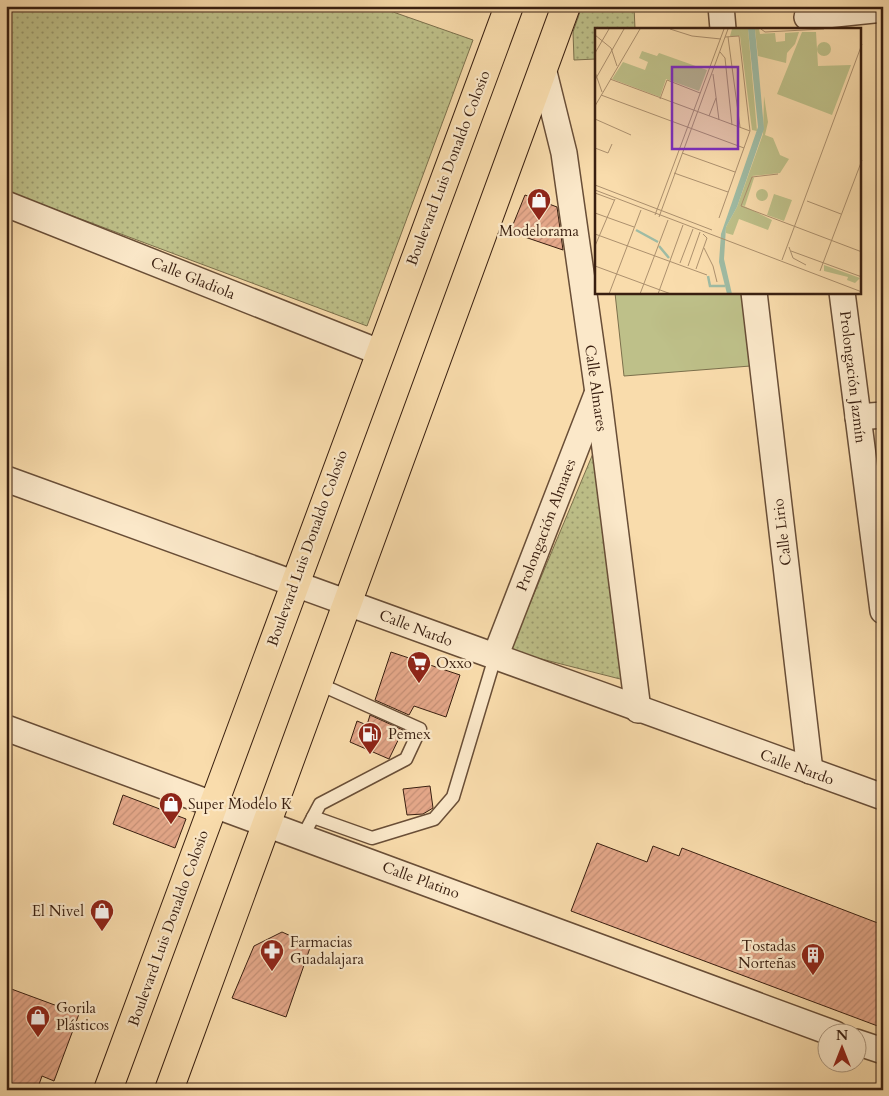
<svg xmlns="http://www.w3.org/2000/svg" width="889" height="1096" viewBox="0 0 889 1096" font-family="Cardo,serif">
<style>
.green{fill:url(#green-dots);stroke:#7c704c}
.pitch{fill:#bec089;stroke:#7c704c}
.building{fill:url(#building-hatch);stroke:#391f10}
.lines{fill:none;stroke-linecap:round;stroke-linejoin:round}
.service-casing{stroke:#694e37;stroke-width:15}
.minor-casing{stroke:#694e37;stroke-width:28}
.primary-casing{stroke:#391f10;stroke-width:30}
.service{stroke:#fbe8c9;stroke-width:12}
.minor{stroke:#fbe8c9;stroke-width:25}
.primary{stroke:#f9dcac;stroke-width:28}
.labels{text-anchor:middle;dominant-baseline:central;stroke-width:4.5;stroke-linejoin:round;paint-order:stroke}
.street-label{font-size:15px;fill:#391f10;stroke:#fbe8c9}
.poi-label{font-size:15px;fill:#391f10;stroke:#fbe8c9;text-anchor:start}
.inset-river{fill:none;stroke:#9fbca5;stroke-width:2.5}
.inset-road{fill:none;stroke:#ac906e;stroke-width:1}
.view{fill:#7b2cbf;fill-opacity:0.15;stroke:#7b2cbf;stroke-width:2.5}
.inset-edge{fill:none;stroke:#391f10;stroke-width:2.5}
</style>
<defs>
<pattern id="green-dots" width="8" height="8" patternUnits="userSpaceOnUse" patternTransform="scale(1.25)"><rect width="8" height="8" fill="#bec089"/><path d="M2 2h.1M6 6h.1" fill="none" stroke="#9b9b6f" stroke-width="1.8" stroke-linecap="round"/></pattern>
<pattern id="building-hatch" width="6" height="6" patternUnits="userSpaceOnUse" patternTransform="scale(1.25)"><rect width="6" height="6" fill="#e4a789"/><path d="M-1 1l2-2M0 6l6-6M5 7l2-2" fill="none" stroke="#c48f75"/></pattern>
</defs>
<rect width="100%" height="100%" fill="#f9dcac"/>
<filter id="stains"><feTurbulence type="fractalNoise" baseFrequency=".004" numOctaves="4"/><feColorMatrix values="0 0 0 0 .2 0 0 0 0 .09 0 0 0 0 .02 0 0 0 .5 -.17"/></filter>
<radialGradient id="worn" r=".72"><stop offset=".6" stop-color="#630" stop-opacity="0"/><stop offset="1" stop-color="#630" stop-opacity=".3"/></radialGradient>
<!-- green -->
<g class="green">
<path d="M 6,6 L 376,6 L 473,40 L 367,326 L 6,191 Z"/>
<path d="M 582,6 L 634,6 L 635,29 L 596,29 L 596,59 L 574,60 L 573,32 Z"/>
<path d="M 597,444 L 628,681 L 510,651 Z"/>
</g>
<!-- pitch -->
<path class="pitch" d="M 615,293 L 754,293 L 763,365 L 624,376 Z"/>
<!-- building -->
<g class="building">
<path d="M 525,195 L 557,207 L 563,250 L 510,232 Z"/>
<path d="M 391,652 L 460,675 L 446,717 L 414,706 L 409,715 L 375,700 Z"/>
<path d="M 370,715 L 403,730 L 389,759 L 350,742 L 357,721 L 367,725 Z"/>
<path d="M 430,786 L 433,808 L 423,814 L 407,815 L 403,789 Z"/>
<path d="M 123,795 L 186,819 L 175,848 L 113,824 Z"/>
<path d="M 597,843 L 647,862 L 653,846 L 679,856 L 682,848 L 883,925 L 883,1028 L 571,911 Z"/>
<path d="M 282,932 L 311,945 L 286,1017 L 232,998 L 254,946 Z"/>
<path d="M 6,987 L 79,1014 L 54,1081 L 42,1076 L 37,1090 L 6,1090 Z"/>
</g>
<g class="lines">
<!-- service casing -->
<g class="service-casing">
<g id="service">
<path d="M 313,817 L 372,838 L 434,819 L 453,797 L 495,657"/>
<path d="M 303,836 L 320,804 L 406,759 L 420,729 L 317,683"/>
</g>
</g>
<!-- minor casing -->
<g class="minor-casing">
<g id="minor">
<path d="M 721,6 L 723,29"/>
<path d="M 807,17 L 883,9"/>
<path d="M 543,68 L 564,153 L 598,393 L 638,710"/>
<path d="M 6,204 L 379,352"/>
<path d="M 754,292 L 810,771"/>
<path d="M 842,292 L 883,611"/>
<path d="M 858,417 L 883,415"/>
<path d="M 6,479 L 883,797"/>
<path d="M 495,657 L 597,394"/>
<path d="M 6,728 L 835,1034"/>
<path d="M 856,1042 L 883,1051"/>
</g>
</g>
<!-- primary casing -->
<g class="primary-casing">
<g id="primary">
<path d="M 108,1090 L 509,6"/>
<path d="M 169,1090 L 566,6"/>
</g>
</g>
<!-- service -->
<use href="#service" class="service"/>
<!-- minor -->
<use href="#minor" class="minor"/>
<!-- primary -->
<use href="#primary" class="primary"/>
</g>
<!-- icons -->
<defs>
<g id="shop-pin" transform="scale(1.25)"><path d="M0 17L-7.5 6A9.5 9.5 0 1 1 7.5 6Z" fill="#8f2418" stroke="#fbe8c9"/><path d="M-5-2.5h2.3a2.7 3.5 0 0 1 5.4 0H5L5.5 6h-11ZM-1.5-2.5h3a1.5 2.3 0 0 0-3 0Z" fill="#fff"/></g>
<g id="supermarket-pin" transform="scale(1.25)"><path d="M0 17L-7.5 6A9.5 9.5 0 1 1 7.5 6Z" fill="#8f2418" stroke="#fbe8c9"/><path d="M-6-5.5h2.5l.6 2H6L4.5 2H-2.5L-4.4-4H-6ZM-1.5 3.2a1.3 1.3 0 1 0 .1 0ZM3 3.2a1.3 1.3 0 1 0 .1 0Z" fill="#fff"/></g>
<g id="fuel-pin" transform="scale(1.25)"><path d="M0 17L-7.5 6A9.5 9.5 0 1 1 7.5 6Z" fill="#8f2418" stroke="#fbe8c9"/><path d="M-5.5-6h7V0h2V4h1.3V-2.5L3-4.5l.8-.8L6-3V5H2.5V1h-1V6h-7ZM-4.2-4.7v3.2H.2V-4.7Z" fill="#fff"/></g>
<g id="pharmacy-pin" transform="scale(1.25)"><path d="M0 17L-7.5 6A9.5 9.5 0 1 1 7.5 6Z" fill="#8f2418" stroke="#fbe8c9"/><path d="M-2-6h4v4h4v4h-4v4h-4v-4h-4v-4h4Z" fill="#fff"/></g>
<g id="building-pin" transform="scale(1.25)"><path d="M0 17L-7.5 6A9.5 9.5 0 1 1 7.5 6Z" fill="#8f2418" stroke="#fbe8c9"/><path d="M-4-6H4V6H1V3H-1V6H-4ZM-2.5-4.3h1.7v1.8h-1.7ZM.8-4.3h1.7v1.8H.8ZM-2.5-1h1.7V.8h-1.7ZM.8-1h1.7V.8H.8Z" fill="#fff"/></g>
</defs>
<g fill-rule="evenodd">
<use href="#shop-pin" x="539" y="200"/>
<use href="#supermarket-pin" x="419" y="663"/>
<use href="#fuel-pin" x="370" y="734"/>
<use href="#shop-pin" x="171" y="804"/>
<use href="#shop-pin" x="102" y="911"/>
<use href="#pharmacy-pin" x="272" y="951"/>
<use href="#building-pin" x="813" y="955"/>
<use href="#shop-pin" x="38" y="1017"/>
</g>
<g class="labels">
<!-- street labels -->
<g class="street-label">
<text transform="translate(448 168) rotate(-69)">Boulevard Luis Donaldo Colosio</text>
<text transform="translate(193 278) rotate(22)">Calle Gladiola</text>
<text transform="translate(853 377) rotate(83)">Prolongación Jazmín</text>
<text transform="translate(596 388) rotate(82)">Calle Almares</text>
<text transform="translate(546 525) rotate(-69)">Prolongación Almares</text>
<text transform="translate(782 532) rotate(-97)">Calle Lirio</text>
<text transform="translate(307 548) rotate(-70)">Boulevard Luis Donaldo Colosio</text>
<text transform="translate(416 628) rotate(21)">Calle Nardo</text>
<text transform="translate(797 767) rotate(20)">Calle Nardo</text>
<text transform="translate(421 880) rotate(20)">Calle Platino</text>
<text transform="translate(168 928) rotate(-70)">Boulevard Luis Donaldo Colosio</text>
</g>
<!-- poi labels -->
<g class="poi-label">
<text x="539" y="231" text-anchor="middle">Modelorama</text>
<text x="436" y="663">Oxxo</text>
<text x="388" y="734">Pemex</text>
<text x="188" y="804">Super Modelo K</text>
<text x="84" y="911" text-anchor="end">El Nivel</text>
<text x="290" y="942">Farmacias<tspan x="290" dy="17">Guadalajara</tspan></text>
<text x="796" y="946" text-anchor="end">Tostadas<tspan x="796" dy="17">Norteñas</tspan></text>
<text x="56" y="1008">Gorila<tspan x="56" dy="17">Plásticos</tspan></text>
</g>
</g>
<!-- overview -->
<g transform="translate(595 28)">
<rect width="266" height="266" fill="#f9dcac"/>
<path d="M 137,1 L 153,1 L 162,103 L 157,102 L 145,8 L 135,8 ZM 160,1 L 164,1 L 165,6 L 180,5 L 181,14 L 190,13 L 190,5 L 204,4 L 200,16 L 192,25 L 191,35 L 163,28 ZM 47,23 L 62,28 L 64,25 L 112,42 L 104,63 L 71,51 L 65,69 L 17,51 L 28,34 L 50,42 L 53,34 L 44,30 ZM 169,68 L 173,94 L 170,107 L 178,110 L 185,127 L 194,131 L 185,145 L 157,148 L 159,150 L 150,178 L 147,177 L 177,192 L 173,202 L 144,191 L 138,207 L 131,205 L 131,199 L 142,179 L 168,106 ZM 179,166 L 197,172 L 189,193 L 172,187 ZM 229,237 L 265,250 L 260,255 L 252,252 L 253,249 L 229,243 Z" fill="#bec089"/>
<path d="M 207,4 L 221,4 L 223,38 L 256,37 L 237,87 L 182,66 ZM222 21a7 7 0 1 1 14 0a7 7 0 1 1-14 0ZM161 167a6 6 0 1 1 12 0a6 6 0 1 1-12 0Z" fill="#bec089"/>
<path d="M 153,1 L 160,1 L 169,101 L 142,179 L 131,199 L 129,231 L 137,266 L 132,266 L 124,234 L 126,206 L 163,99 Z" fill="#9fbca5"/>
<path class="inset-river" d="M 41,202 L 63,214M 64,218 L 74,230M 113,248 L 115,258 L 130,258"/>
<path class="inset-road" d="M 75,1 L 97,8 L 126,11M 166,1 L 170,4 L 229,1M 0,7 L 16,20 L 22,38M 133,9 L 145,99M 125,24 L 130,30 L 137,97M 0,25 L 14,1M 0,44 L 7,64M 118,46 L 124,92M 15,51 L 155,103M 0,52 L 29,1M 6,67 L 149,120M 65,71 L 72,52 L 105,65M 0,78 L 45,1M 114,88 L 121,70M 0,91 L 36,107M 0,120 L 13,125 L 17,116M 87,125 L 140,144M 79,145 L 133,164M 183,146 L 157,149 L 146,178 L 267,224M 0,157 L 117,202M 0,162 L 267,264M 0,165 L 19,172M 212,173 L 246,186M 0,185 L 39,199M 60,187 L 129,1M 64,189 L 133,1M 124,190 L 155,103 L 144,8 L 130,9M 0,206 L 112,247M 0,218 L 20,171M 194,219 L 198,230 L 211,237M 109,220 L 118,238 L 122,254M 196,223 L 267,249M 187,232 L 267,16M 85,235 L 98,201M 0,238 L 76,266M 93,238 L 105,204M 101,241 L 112,210 L 108,206M 225,243 L 267,132M 14,266 L 46,182M 45,266 L 73,192M 63,266 L 88,197"/>
<path class="view" d="M 77,39 L 143,39 L 143,121 L 77,121 Z"/>
<rect width="266" height="266" class="inset-edge"/>
</g>
<!-- margin -->
<rect width="889" height="1096" fill="none" stroke="#f9dcac" stroke-width="25"/>
<rect x="8" y="8" width="874" height="1081" fill="none" stroke="#391f10" stroke-width="2.5"/>
<rect x="12" y="12" width="864" height="1071" fill="none" stroke="#391f10"/>
<!-- north arrow -->
<g transform="translate(842 1048)"><circle r="24" fill="#fbe8c9" stroke="#ad987f"/>
<path d="M0-4L9 19L0 12L-9 19Z" fill="#8f2418"/>
<text y="-8" font-size="14" font-weight="bold" text-anchor="middle" fill="#391f10">N</text>
</g>
<rect width="100%" height="100%" filter="url(#stains)"/>
<rect width="100%" height="100%" fill="url(#worn)"/>
</svg>
